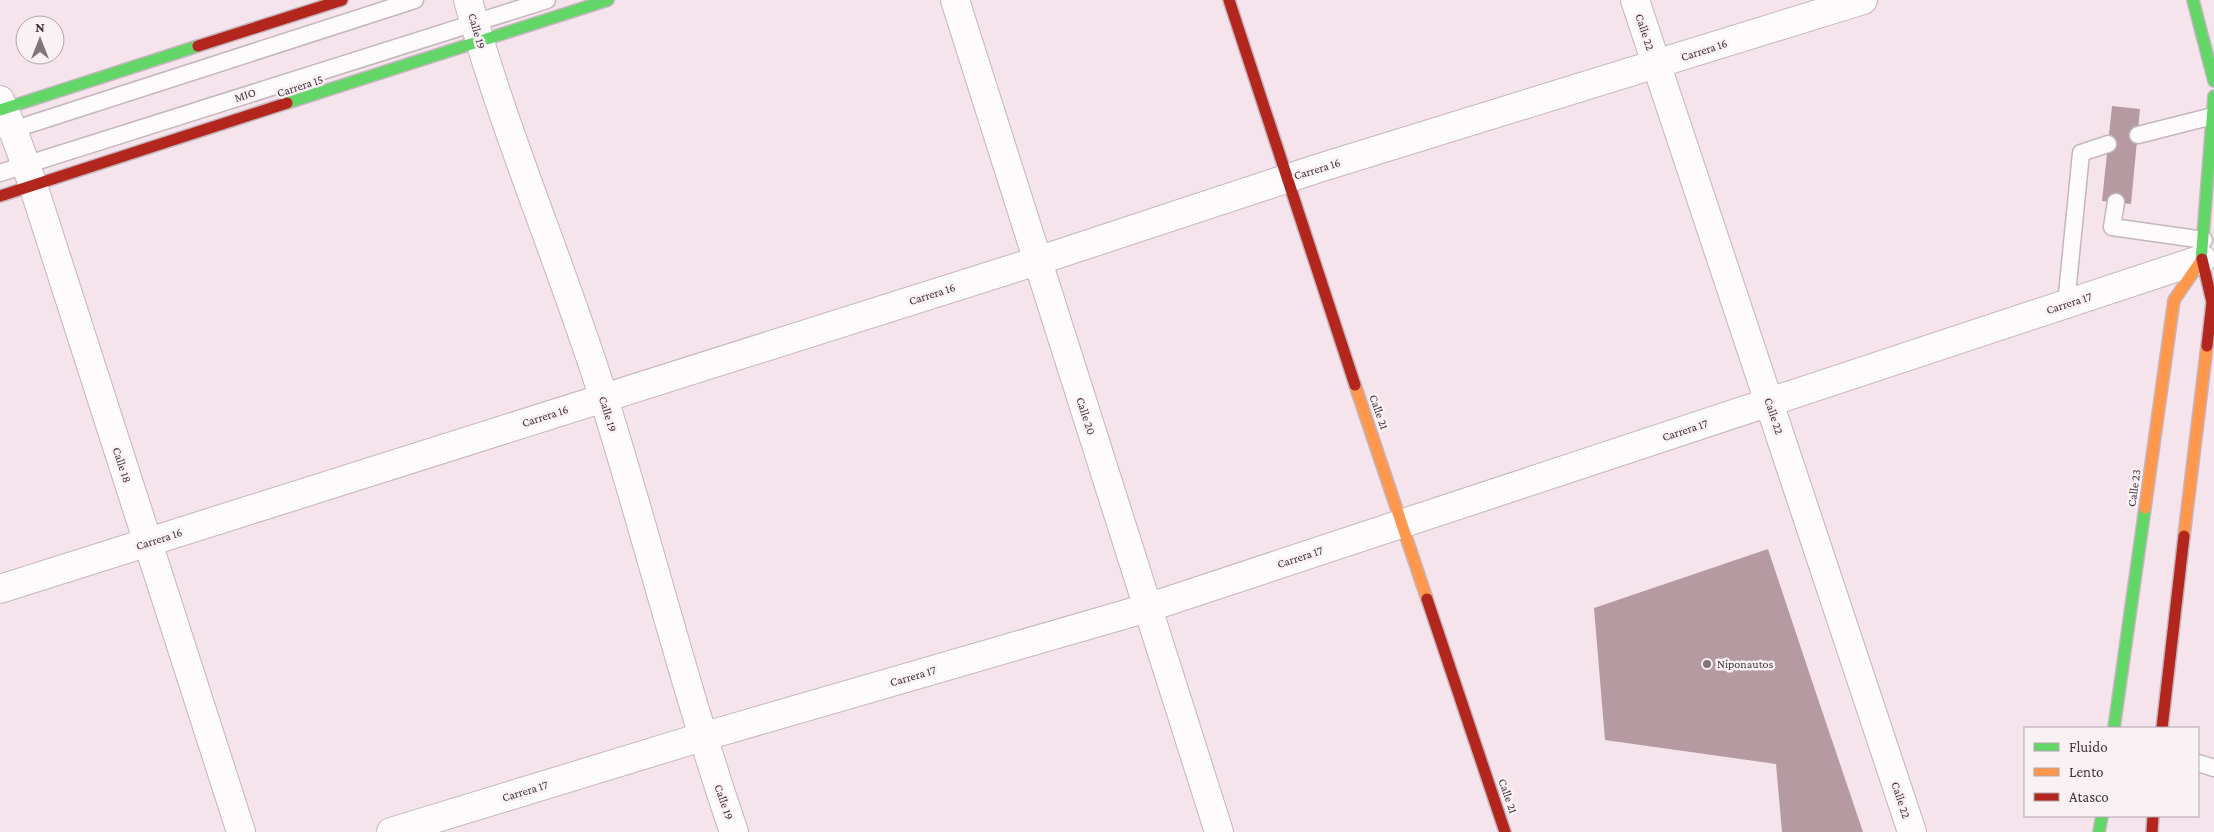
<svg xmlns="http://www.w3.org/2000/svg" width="2214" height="832" viewBox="0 0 2214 832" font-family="'Crimson Pro',serif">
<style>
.building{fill:#b69aa2}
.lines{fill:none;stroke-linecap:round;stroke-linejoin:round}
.lane-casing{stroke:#c5b5bd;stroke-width:19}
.street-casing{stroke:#c5b5bd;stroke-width:30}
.fast-casing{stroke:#c5b5bd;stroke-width:14}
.slow-casing{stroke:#c5b5bd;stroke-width:14}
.jam-casing{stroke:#c5b5bd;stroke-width:14}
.lane{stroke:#fefbfc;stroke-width:16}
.street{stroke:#fefbfc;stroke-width:28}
.fast{stroke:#63d668;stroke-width:11}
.slow{stroke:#ff974d;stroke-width:11}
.jam{stroke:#b3261e;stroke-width:11}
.poi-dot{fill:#82727a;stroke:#faf1f5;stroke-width:2}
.labels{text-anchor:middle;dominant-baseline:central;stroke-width:5;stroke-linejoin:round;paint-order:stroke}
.street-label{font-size:12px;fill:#44343c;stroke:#faf1f5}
.poi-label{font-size:12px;fill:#44343c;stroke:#faf1f5;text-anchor:start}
</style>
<rect width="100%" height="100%" fill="#f6e4ec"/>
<!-- building -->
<g class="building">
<path d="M 2112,106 L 2140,109 L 2131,204 L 2102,201 Z"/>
<path d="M 1768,549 L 1814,687 L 1863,832 L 1782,832 L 1776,764 L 1605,740 L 1594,608 Z"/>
</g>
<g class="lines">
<!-- lane casing -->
<g class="lane-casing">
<g id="lane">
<path d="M 6,132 L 415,0"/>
<path d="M 2138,135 L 2213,116"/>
<path d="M 0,173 L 547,0"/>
<path d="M 2116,202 L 2112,227 L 2204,240"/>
<path d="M 2066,304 L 2081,153 L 2108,144"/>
<path d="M 2198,763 L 2214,768"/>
</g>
</g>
<!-- street casing -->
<g class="street-casing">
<g id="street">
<path d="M 468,0 C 505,135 562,265 604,399 C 649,543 685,689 734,832"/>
<path d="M 955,0 L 1219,832"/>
<path d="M 1635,0 L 1912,832"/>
<path d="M 0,100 L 13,130 L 33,185 L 241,832"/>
<path d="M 0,589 L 1037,261 L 1316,169 L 1863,0"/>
<path d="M 391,832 L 702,737 L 1147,608 L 2202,259"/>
</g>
</g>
<!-- fast casing -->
<g class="fast-casing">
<g id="fast">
<path d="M 2193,0 L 2214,81"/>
<path d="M 287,103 L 608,0"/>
<path d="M 0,110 L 198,46"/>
<path d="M 2201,261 L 2214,96"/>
<path d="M 2114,728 L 2145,508"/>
<path d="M 2099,832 L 2102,816"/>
</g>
</g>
<!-- slow casing -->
<g class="slow-casing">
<g id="slow">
<path d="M 1355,385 L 1427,599"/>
<path d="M 2145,508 L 2174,300 L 2201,261"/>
<path d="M 2184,536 L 2207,346"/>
</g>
</g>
<!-- jam casing -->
<g class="jam-casing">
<g id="jam">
<path d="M 1229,0 L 1355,385"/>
<path d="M 198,46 L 342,0"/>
<path d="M 0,196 L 287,103"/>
<path d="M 2202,259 L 2212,302 L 2207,346"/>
<path d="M 1427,599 L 1505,832"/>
<path d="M 2162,728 L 2184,536"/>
<path d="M 2152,832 L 2153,816"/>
</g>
</g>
<!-- lane -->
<use href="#lane" class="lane"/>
<!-- street -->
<use href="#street" class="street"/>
<!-- fast -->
<use href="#fast" class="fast"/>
<!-- slow -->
<use href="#slow" class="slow"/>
<!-- jam -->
<use href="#jam" class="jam"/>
</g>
<!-- markers -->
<circle class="poi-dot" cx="1707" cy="664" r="5"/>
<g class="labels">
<!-- street labels -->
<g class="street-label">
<text transform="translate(477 31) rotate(74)">Calle 19</text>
<text transform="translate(1645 32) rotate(72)">Calle 22</text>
<text transform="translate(1704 50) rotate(-18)">Carrera 16</text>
<text transform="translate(300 86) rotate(-18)">Carrera 15</text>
<text transform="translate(245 95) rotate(-18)">MIO</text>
<text transform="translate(1317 169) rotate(-17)">Carrera 16</text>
<text transform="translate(932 294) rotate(-18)">Carrera 16</text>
<text transform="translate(2069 303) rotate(-18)">Carrera 17</text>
<text transform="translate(1379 412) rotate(71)">Calle 21</text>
<text transform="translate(608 414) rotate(73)">Calle 19</text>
<text transform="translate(545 416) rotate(-18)">Carrera 16</text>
<text transform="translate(1086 416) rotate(72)">Calle 20</text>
<text transform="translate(1774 416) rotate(72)">Calle 22</text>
<text transform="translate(1685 430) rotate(-18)">Carrera 17</text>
<text transform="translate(122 465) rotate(72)">Calle 18</text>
<text transform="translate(2134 488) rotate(-82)">Calle 23</text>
<text transform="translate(159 539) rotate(-18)">Carrera 16</text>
<text transform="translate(1300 557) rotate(-18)">Carrera 17</text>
<text transform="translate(913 676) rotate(-16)">Carrera 17</text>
<text transform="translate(525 791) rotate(-17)">Carrera 17</text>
<text transform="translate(1508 796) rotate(71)">Calle 21</text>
<text transform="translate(1901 800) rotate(72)">Calle 22</text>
<text transform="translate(724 802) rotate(71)">Calle 19</text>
</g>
<!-- poi labels -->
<g class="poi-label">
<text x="1717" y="664">Niponautos</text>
</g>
</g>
<!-- legend -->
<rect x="2024" y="727" width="175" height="90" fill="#faf1f5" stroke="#b1a5ab"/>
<rect x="2034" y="743" width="25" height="8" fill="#63d668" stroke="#b1a5ab"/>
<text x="2069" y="752" font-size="15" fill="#44343c">Fluido</text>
<rect x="2034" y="768" width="25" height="8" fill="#ff974d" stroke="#b1a5ab"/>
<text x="2069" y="777" font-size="15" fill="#44343c">Lento</text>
<rect x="2034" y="793" width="25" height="8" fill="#b3261e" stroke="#b1a5ab"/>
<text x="2069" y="802" font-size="15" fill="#44343c">Atasco</text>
<!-- north arrow -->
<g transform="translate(40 40)"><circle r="24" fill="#faf1f5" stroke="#b1a5ab"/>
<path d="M0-4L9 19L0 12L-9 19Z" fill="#82727a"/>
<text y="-8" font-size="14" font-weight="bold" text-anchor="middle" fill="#44343c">N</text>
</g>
</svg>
